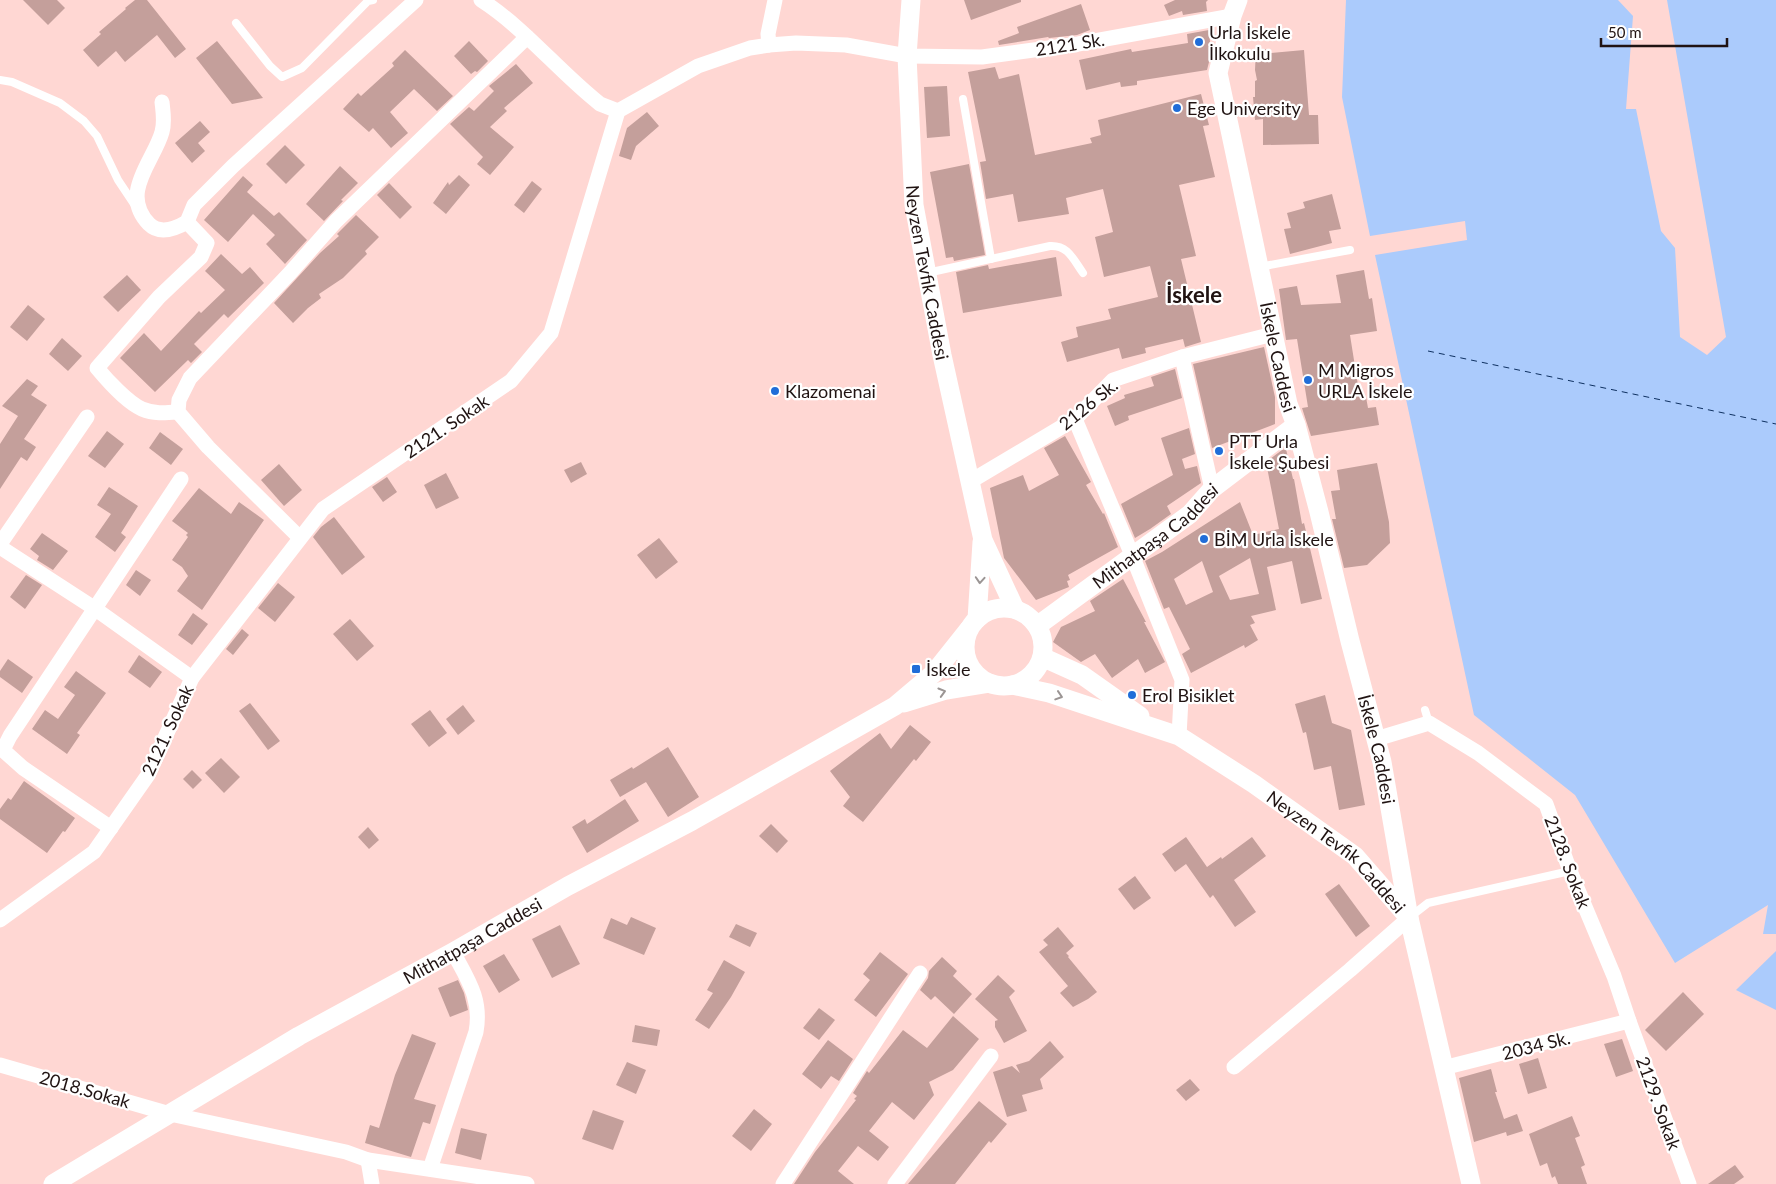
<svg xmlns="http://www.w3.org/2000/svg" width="1776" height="1184" viewBox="0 0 1776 1184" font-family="Lato,sans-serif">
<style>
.water{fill:#abcbfc}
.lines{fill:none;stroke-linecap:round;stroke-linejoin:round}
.ferry{stroke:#0e3060;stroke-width:1;stroke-dasharray:6 5;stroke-linecap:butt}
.building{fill:#c49f9b;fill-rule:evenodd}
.service{stroke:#fff;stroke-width:8}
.minor{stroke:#fff;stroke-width:15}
.tertiary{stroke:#fff;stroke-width:19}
.oneway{stroke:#9b9594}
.poi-dot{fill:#206dd8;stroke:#fff;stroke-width:2}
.labels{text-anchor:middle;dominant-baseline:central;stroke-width:4.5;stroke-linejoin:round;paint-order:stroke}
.poi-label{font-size:18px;fill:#201312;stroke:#fff;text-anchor:start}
.street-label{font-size:18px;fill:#201312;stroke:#fff}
.district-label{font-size:22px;font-weight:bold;fill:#201312;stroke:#fff}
</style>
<rect width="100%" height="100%" fill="#ffd7d3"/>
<!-- water -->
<g class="water">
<path d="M 1346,0 L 1618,0 L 1633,16 L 1626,109 L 1636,109 L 1661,231 L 1675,248 L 1680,337 L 1707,355 L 1726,337 L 1667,0 L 1776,0 L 1776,934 L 1763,934 L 1768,905 L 1675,963 L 1575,795 L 1474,715 L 1375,255 L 1467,240 L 1465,221 L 1370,236 L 1342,97 Z"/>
<path d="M 1776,951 L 1776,1010 L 1736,990 Z"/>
</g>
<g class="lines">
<!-- ferry -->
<path class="ferry" d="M 1428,351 L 1776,424"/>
</g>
<!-- building -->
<g class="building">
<path d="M 23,0 L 57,0 L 65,8 L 48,25 Z"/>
<path d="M 135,0 L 147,0 L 186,49 L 175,58 L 157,35 L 125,62 L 116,51 L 98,67 L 83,50 L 101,34 L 99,32 L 126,9 L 125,8 Z"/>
<path d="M 964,0 L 1021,0 L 1021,2 L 971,20 Z"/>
<path d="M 1175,0 L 1208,0 L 1206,2 L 1207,11 L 1183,15 L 1182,11 L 1169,16 L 1164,5 Z"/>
<path d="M 1081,4 L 1090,30 L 1077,35 L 1049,38 L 1048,37 L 999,45 L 998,41 L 1019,33 L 1017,27 Z"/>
<path d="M 1209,30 L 1211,54 L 1207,70 L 1137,81 L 1137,85 L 1121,87 L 1120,82 L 1086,90 L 1079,60 L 1131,49 L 1132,52 L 1188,43 L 1187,34 Z"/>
<path d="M 217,41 L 263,98 L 232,104 L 196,58 Z"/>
<path d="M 469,41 L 488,61 L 477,72 L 475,71 L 471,74 L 454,56 Z"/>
<path d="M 1256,49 L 1271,49 L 1271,53 L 1304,50 L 1309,115 L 1318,115 L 1319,144 L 1263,145 L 1263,119 L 1255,120 L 1253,97 L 1255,97 L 1255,81 L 1257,80 L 1255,70 Z"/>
<path d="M 405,50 L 453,96 L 437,111 L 414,89 L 390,112 L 408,133 L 391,148 L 373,128 L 369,132 L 343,109 L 358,93 L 361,96 L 394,66 L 392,63 Z"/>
<path d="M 516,64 L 533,83 L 504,108 L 507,111 L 490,127 L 514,147 L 490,175 L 477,164 L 483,157 L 450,124 L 469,107 L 474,111 L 494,91 L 489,86 Z"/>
<path d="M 995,67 L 999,79 L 1019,74 L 1035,155 L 1092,143 L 1090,138 L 1101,135 L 1098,120 L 1201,94 L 1209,125 L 1203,126 L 1215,177 L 1179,185 L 1196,256 L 1181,259 L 1201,342 L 1185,347 L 1183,339 L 1145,348 L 1146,353 L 1122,359 L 1119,348 L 1067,362 L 1061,342 L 1078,337 L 1076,327 L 1111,319 L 1108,309 L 1158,297 L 1150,266 L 1104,277 L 1095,237 L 1113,232 L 1103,189 L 1066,198 L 1069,214 L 1018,222 L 1013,194 L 986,199 L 980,162 L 986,161 L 968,72 Z"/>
<path d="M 947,86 L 950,136 L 927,138 L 924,87 Z"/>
<path d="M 647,112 L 659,126 L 636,146 L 631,160 L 619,156 L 627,128 Z"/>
<path d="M 200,121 L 210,132 L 198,143 L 205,151 L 192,163 L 175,143 Z"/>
<path d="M 285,145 L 305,165 L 286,184 L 266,164 Z"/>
<path d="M 969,164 L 985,255 L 954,261 L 953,257 L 946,258 L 930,172 Z"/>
<path d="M 340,166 L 358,183 L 341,200 L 343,201 L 324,221 L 306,204 Z"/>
<path d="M 459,175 L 470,185 L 446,214 L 433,203 L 448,182 L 449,185 Z"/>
<path d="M 243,176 L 253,185 L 247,192 L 274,216 L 279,212 L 307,240 L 285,264 L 266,244 L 275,235 L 253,214 L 228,242 L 204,220 Z"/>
<path d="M 532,181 L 542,189 L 524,213 L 514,205 Z"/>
<path d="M 389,183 L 412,207 L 400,219 L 377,195 Z"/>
<path d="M 1332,194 L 1341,229 L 1329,231 L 1332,243 L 1290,254 L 1284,229 L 1291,228 L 1287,213 L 1305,208 L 1303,202 Z"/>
<path d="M 356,215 L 379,237 L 365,251 L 367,254 L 343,278 L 319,294 L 321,298 L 308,308 L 293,323 L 274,303 L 320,253 L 339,236 L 337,234 Z"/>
<path d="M 221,254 L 242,274 L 250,267 L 264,283 L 228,318 L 224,314 L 194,344 L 202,352 L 191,363 L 188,360 L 155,392 L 120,358 L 144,333 L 161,351 L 199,311 L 201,313 L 225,290 L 205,271 Z"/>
<path d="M 1056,257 L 1062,296 L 963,313 L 956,272 L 988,265 L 989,269 Z"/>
<path d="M 1364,270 L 1369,299 L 1372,298 L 1377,331 L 1350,335 L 1360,398 L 1366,397 L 1368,408 L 1376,407 L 1379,425 L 1311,436 L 1302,408 L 1308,407 L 1297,339 L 1286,340 L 1279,289 L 1297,286 L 1301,305 L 1341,303 L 1336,275 Z"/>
<path d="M 127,275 L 141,290 L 118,312 L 103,297 Z"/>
<path d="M 28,305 L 45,319 L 27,341 L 10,327 Z"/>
<path d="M 62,338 L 82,356 L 68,371 L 49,354 Z"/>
<path d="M 1264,347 L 1275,397 L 1275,424 L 1212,448 L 1193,364 Z"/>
<path d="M 1175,369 L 1182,398 L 1128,416 L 1129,420 L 1115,426 L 1107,406 L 1125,398 L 1124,395 L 1154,386 L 1151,377 Z"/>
<path d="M 27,379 L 38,386 L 31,395 L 47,405 L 24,439 L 36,447 L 27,461 L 21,457 L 0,489 L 0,444 L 18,416 L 2,406 Z"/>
<path d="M 1189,428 L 1195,454 L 1182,459 L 1185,469 L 1197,466 L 1201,483 L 1167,506 L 1171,514 L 1150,529 L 1135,538 L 1121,504 L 1173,475 L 1161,438 Z"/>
<path d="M 107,431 L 124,444 L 105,468 L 88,456 Z"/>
<path d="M 160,432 L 183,449 L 171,465 L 149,448 Z"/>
<path d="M 1065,436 L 1091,482 L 1086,485 L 1103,514 L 1104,513 L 1118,547 L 1068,575 L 1070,580 L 1067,581 L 1069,587 L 1036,600 L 1004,558 L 990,488 L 1023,475 L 1029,491 L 1059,475 L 1044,448 Z"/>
<path d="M 1286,449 L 1293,479 L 1294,479 L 1302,524 L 1304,523 L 1322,599 L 1301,604 L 1292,561 L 1267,567 L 1276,610 L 1251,616 L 1255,623 L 1250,625 L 1258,640 L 1245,648 L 1244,645 L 1191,673 L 1182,654 L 1190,649 L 1169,607 L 1164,609 L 1145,561 L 1162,552 L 1240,502 L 1253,535 L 1279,529 L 1266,462 L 1282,450 ZM 1250,558 L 1259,594 L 1230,600 L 1219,576 ZM 1202,561 L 1213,592 L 1186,605 L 1174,579 Z"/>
<path d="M 581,462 L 587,474 L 571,483 L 564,470 Z"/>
<path d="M 1377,463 L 1389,522 L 1390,543 L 1367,565 L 1344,568 L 1332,519 L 1336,519 L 1331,491 L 1340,490 L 1337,470 Z"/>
<path d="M 279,464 L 302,490 L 284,506 L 261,480 Z"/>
<path d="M 446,473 L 459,498 L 436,509 L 424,485 Z"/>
<path d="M 387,477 L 397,492 L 383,502 L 372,487 Z"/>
<path d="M 109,487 L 138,506 L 121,533 L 126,537 L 115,552 L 95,537 L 111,514 L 97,505 Z"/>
<path d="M 199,488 L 231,514 L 239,502 L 264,520 L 202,610 L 177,591 L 188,576 L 182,567 L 172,560 L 188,537 L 186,535 L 188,533 L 172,521 Z"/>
<path d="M 334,517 L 365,557 L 342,575 L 313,537 L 321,527 Z"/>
<path d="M 42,533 L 68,551 L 53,570 L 37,560 L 39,556 L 30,549 Z"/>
<path d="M 659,538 L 678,562 L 656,579 L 637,555 Z"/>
<path d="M 136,570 L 151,580 L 140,596 L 126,585 Z"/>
<path d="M 26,575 L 42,585 L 25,609 L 10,597 Z"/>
<path d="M 1123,579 L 1146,622 L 1144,622 L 1165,662 L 1145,673 L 1138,659 L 1112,678 L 1095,654 L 1081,662 L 1053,642 L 1061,627 L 1095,611 L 1090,601 Z"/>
<path d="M 278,583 L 295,597 L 275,622 L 258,608 Z"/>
<path d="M 193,613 L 208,624 L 192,645 L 178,635 Z"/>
<path d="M 350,619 L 374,646 L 357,661 L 333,634 Z"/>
<path d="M 242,629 L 249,635 L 233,655 L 226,649 Z"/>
<path d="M 139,655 L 162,672 L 150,688 L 128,672 Z"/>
<path d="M 8,659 L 33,677 L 22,693 L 0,677 L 0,671 Z"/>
<path d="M 76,671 L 106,693 L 77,733 L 80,735 L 67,754 L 32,729 L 45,710 L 58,719 L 75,695 L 64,687 Z"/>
<path d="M 1325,695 L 1332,723 L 1351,730 L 1365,805 L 1339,810 L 1331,766 L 1314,770 L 1306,732 L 1303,733 L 1295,704 Z"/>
<path d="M 250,703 L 280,741 L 268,750 L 239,711 Z"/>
<path d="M 463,705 L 475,721 L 458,735 L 446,719 Z"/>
<path d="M 430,710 L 447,733 L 429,747 L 411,724 Z"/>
<path d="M 910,725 L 931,742 L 916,761 L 914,759 L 863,822 L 843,806 L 850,797 L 830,771 L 880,733 L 891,749 Z"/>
<path d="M 668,747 L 699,797 L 668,817 L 646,782 L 620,797 L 610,780 L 632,767 L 633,769 Z"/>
<path d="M 221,758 L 240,777 L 224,793 L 205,773 Z"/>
<path d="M 192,770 L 202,780 L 193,789 L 183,779 Z"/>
<path d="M 24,781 L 75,818 L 65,832 L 63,831 L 47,853 L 0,819 L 0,809 L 8,798 L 11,800 Z"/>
<path d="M 625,799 L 639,821 L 587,853 L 572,827 L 585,819 L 587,824 Z"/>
<path d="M 771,824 L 788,841 L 777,853 L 759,836 Z"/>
<path d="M 368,827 L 379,840 L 369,849 L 358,837 Z"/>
<path d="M 1186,837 L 1207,867 L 1221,857 L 1222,859 L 1252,837 L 1266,856 L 1234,880 L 1256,912 L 1235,927 L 1213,895 L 1210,898 L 1186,864 L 1175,872 L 1162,854 Z"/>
<path d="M 1135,876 L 1151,898 L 1134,910 L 1118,889 Z"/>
<path d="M 1339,884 L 1370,926 L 1356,937 L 1325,894 Z"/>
<path d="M 631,917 L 656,928 L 644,955 L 603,938 L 611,918 L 627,925 Z"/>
<path d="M 736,924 L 757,933 L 750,947 L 729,937 Z"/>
<path d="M 560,925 L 580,964 L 552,978 L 532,939 Z"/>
<path d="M 1058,927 L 1074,946 L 1066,953 L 1069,956 L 1068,957 L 1097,992 L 1088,999 L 1073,1007 L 1060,993 L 1068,986 L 1039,952 L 1048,945 L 1043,940 Z"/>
<path d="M 880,952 L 908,974 L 876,1017 L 854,1000 L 870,980 L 863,974 Z"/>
<path d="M 504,954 L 520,980 L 499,993 L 483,966 Z"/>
<path d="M 942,957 L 957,971 L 953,976 L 972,994 L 954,1014 L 935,996 L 931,1000 L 920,990 L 928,978 L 929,971 Z"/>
<path d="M 724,960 L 745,972 L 731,997 L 709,1029 L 695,1020 L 713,993 L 707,990 Z"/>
<path d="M 998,975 L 1015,991 L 1009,997 L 1027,1031 L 1004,1043 L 995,1027 L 995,1021 L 998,1020 L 975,999 Z"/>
<path d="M 458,980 L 464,993 L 468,1010 L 450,1017 L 438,988 Z"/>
<path d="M 1683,992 L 1704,1014 L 1666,1051 L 1645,1030 Z"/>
<path d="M 819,1008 L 835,1020 L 819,1040 L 803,1028 Z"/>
<path d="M 953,1016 L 979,1039 L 953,1070 L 929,1082 L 934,1095 L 914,1120 L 892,1102 L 869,1131 L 889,1147 L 878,1161 L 858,1146 L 838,1171 L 854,1184 L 794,1184 L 815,1152 L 856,1100 L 854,1099 L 857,1096 L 853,1093 L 867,1071 L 869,1073 L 903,1030 L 927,1048 Z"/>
<path d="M 635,1025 L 660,1030 L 657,1046 L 632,1042 Z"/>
<path d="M 412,1034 L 436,1043 L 414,1099 L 436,1105 L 430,1124 L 423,1122 L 411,1157 L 365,1143 L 370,1125 L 379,1128 L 395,1075 Z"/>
<path d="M 1622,1039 L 1633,1071 L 1616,1077 L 1604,1044 Z"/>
<path d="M 828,1040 L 853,1059 L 839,1081 L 831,1076 L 821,1089 L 802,1074 Z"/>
<path d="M 1050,1041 L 1064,1057 L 1040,1079 L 1043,1089 L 1022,1095 L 1027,1111 L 1007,1117 L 993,1072 L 1012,1066 L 1020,1073 L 1016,1065 L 1029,1061 Z"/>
<path d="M 1538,1058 L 1547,1088 L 1528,1094 L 1519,1064 Z"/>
<path d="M 627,1062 L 646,1070 L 636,1094 L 616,1085 Z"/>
<path d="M 1491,1069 L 1497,1092 L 1495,1092 L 1504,1119 L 1517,1114 L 1523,1131 L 1507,1136 L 1506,1132 L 1474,1142 L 1459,1078 Z"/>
<path d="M 1190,1079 L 1200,1090 L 1186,1101 L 1176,1090 Z"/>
<path d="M 979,1101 L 1007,1124 L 991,1143 L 989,1141 L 955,1184 L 908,1184 Z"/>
<path d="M 754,1109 L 772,1124 L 751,1151 L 732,1136 Z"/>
<path d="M 593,1110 L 624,1121 L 613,1150 L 582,1139 Z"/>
<path d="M 1572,1116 L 1580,1136 L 1575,1138 L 1585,1165 L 1581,1167 L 1587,1184 L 1558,1184 L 1555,1176 L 1552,1178 L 1547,1163 L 1540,1166 L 1529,1134 Z"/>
<path d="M 461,1128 L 487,1134 L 481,1160 L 455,1153 Z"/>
<path d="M 1735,1165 L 1744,1177 L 1734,1184 L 1708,1184 Z"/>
</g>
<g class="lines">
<!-- service -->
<g class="service">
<path d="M 236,23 L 270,66 L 282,77 L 302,68 L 368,1 L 373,0"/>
<path d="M 0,80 L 12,82 L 60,103 L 84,121 L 97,136 L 118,180 L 136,207"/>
<path d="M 963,99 L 991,259"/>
<path d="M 1259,267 L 1350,250"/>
<path d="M 927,273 L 1050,246 C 1068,245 1073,259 1083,273"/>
<path d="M 1425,710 L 1429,723"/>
<path d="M 1410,917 L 1428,903 L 1570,871"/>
</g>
<!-- minor -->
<g class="minor">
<path d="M 481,0 C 523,27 555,67 594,99 L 600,104 L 618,111"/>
<path d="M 769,45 L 768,34 L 775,0"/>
<path d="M 162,102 C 163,112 165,122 162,132 C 154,161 119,193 149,224 C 160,235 175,229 187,222 L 194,205 L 233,166 L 416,0"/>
<path d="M 1182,357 L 1212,489"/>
<path d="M 178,412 C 165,413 154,414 142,409 C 128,403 107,380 97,368 L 159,297 L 201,257 L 207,243 L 187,222"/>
<path d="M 1075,419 L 1132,555 L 1182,680 L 1179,736"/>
<path d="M 971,481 L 1075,419 L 1113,380 L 1182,357 L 1273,334"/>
<path d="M 300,538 L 208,447 L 178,412 L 179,400 L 190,378 L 290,273 L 336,221 L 527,37"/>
<path d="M 0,544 L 87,417"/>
<path d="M 0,547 L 94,608 L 192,678"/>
<path d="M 1376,739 L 1429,723 L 1478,753 L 1546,804 L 1570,871 L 1614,976 L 1629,1021 L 1689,1184"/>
<path d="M 111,828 L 23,768 L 3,750 L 10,736 L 181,479"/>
<path d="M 0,920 L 94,852 L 148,775 L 192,678 L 323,509 L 511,381 L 551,333 L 618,111 L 698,66 L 750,48 L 769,45 L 796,43 L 846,45 L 907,56 L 982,57 L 1078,44 L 1232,16"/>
<path d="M 0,1065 L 170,1114 L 346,1152 L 368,1160 L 527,1184"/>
<path d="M 1234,1067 L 1350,970 L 1409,918"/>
<path d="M 1443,1068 L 1629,1021"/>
<path d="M 368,1160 L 372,1184"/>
<path d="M 430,1169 L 476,1032 C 482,999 468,980 453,952"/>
<path d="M 783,1184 L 920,973"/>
<path d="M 895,1184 L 991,1056"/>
</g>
<!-- tertiary -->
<g class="tertiary">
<path id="s1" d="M 911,0 L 907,56 L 914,205 L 942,355 L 983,540 L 1015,609"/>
<path id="s2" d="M 1238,0 L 1232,16 L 1218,73 L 1288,404 L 1296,425 L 1319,512 L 1350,641 L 1382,762 L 1409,918 L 1471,1184"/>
<circle cx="1004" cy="647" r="39"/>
<path d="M 977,619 L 982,542"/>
<path id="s3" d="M 1037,626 L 1190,514 L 1212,489 L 1296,425"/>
<path d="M 1042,657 L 1082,675 L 1140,716"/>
<path id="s4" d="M 1012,685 L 1049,693 L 1179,736 L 1254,784 L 1355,856 L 1409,918"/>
<path d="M 904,703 L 946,690 L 989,683"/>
<path id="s5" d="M 53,1184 L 299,1036 L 453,952 L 568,886 L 692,821 L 895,706 L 934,673 L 969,629"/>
</g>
</g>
<!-- one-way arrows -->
<defs><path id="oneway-chevron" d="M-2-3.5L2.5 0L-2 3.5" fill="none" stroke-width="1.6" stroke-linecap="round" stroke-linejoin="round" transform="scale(1.25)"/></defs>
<g class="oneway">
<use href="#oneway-chevron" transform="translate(980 580) rotate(94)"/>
<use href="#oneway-chevron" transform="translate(942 692) rotate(-16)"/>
<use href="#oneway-chevron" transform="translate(1059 696) rotate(18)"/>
</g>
<!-- markers -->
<g class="poi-dot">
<circle cx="1199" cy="42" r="5"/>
<circle cx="1177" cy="108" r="5"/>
<circle cx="1308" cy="380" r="5"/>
<circle cx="775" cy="391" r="5"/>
<circle cx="1219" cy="451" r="5"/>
<circle cx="1204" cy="539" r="5"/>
<rect x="911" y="664" width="10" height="10" rx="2.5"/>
<circle cx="1132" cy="695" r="5"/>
</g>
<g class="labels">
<!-- poi labels -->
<g class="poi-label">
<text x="1209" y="32">Urla İskele<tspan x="1209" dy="21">İlkokulu</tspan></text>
<text x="1187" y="108">Ege University</text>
<text x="1318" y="370">M Migros<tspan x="1318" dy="21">URLA İskele</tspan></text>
<text x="785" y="391">Klazomenai</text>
<text x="1229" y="441">PTT Urla<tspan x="1229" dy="21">İskele Şubesi</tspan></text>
<text x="1214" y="539">BİM Urla İskele</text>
<text x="926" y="669">İskele</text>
<text x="1142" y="695">Erol Bisiklet</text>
</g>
<!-- street labels -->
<g class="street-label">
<text transform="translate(1070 44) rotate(-9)">2121 Sk.</text>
<text stroke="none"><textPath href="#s1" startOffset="274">Neyzen Tevfik Caddesi</textPath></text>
<text stroke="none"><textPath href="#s2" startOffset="366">İskele Caddesi</textPath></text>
<text transform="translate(1088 404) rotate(-39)">2126 Sk.</text>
<text transform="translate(446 426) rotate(-34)">2121. Sokak</text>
<text stroke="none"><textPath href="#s3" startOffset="149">Mithatpaşa Caddesi</textPath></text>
<text transform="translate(167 730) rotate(-65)">2121. Sokak</text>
<text stroke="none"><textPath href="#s2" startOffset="771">İskele Caddesi</textPath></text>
<text stroke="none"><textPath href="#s4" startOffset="371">Neyzen Tevfik Caddesi</textPath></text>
<text transform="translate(1568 862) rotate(69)">2128. Sokak</text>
<text stroke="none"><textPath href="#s5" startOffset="485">Mithatpaşa Caddesi</textPath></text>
<text transform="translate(1536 1045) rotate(-14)">2034 Sk.</text>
<text transform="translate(85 1089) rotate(16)">2018.Sokak</text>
<text transform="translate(1659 1103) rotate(70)">2129. Sokak</text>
</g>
<!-- district labels -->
<g class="district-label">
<text x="1194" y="294">İskele</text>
</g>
</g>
<!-- scale -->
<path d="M1601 38v8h126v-8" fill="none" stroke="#201312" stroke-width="2.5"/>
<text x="1608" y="38" font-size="15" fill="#201312" stroke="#ffffff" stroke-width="4" paint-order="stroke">50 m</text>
</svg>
